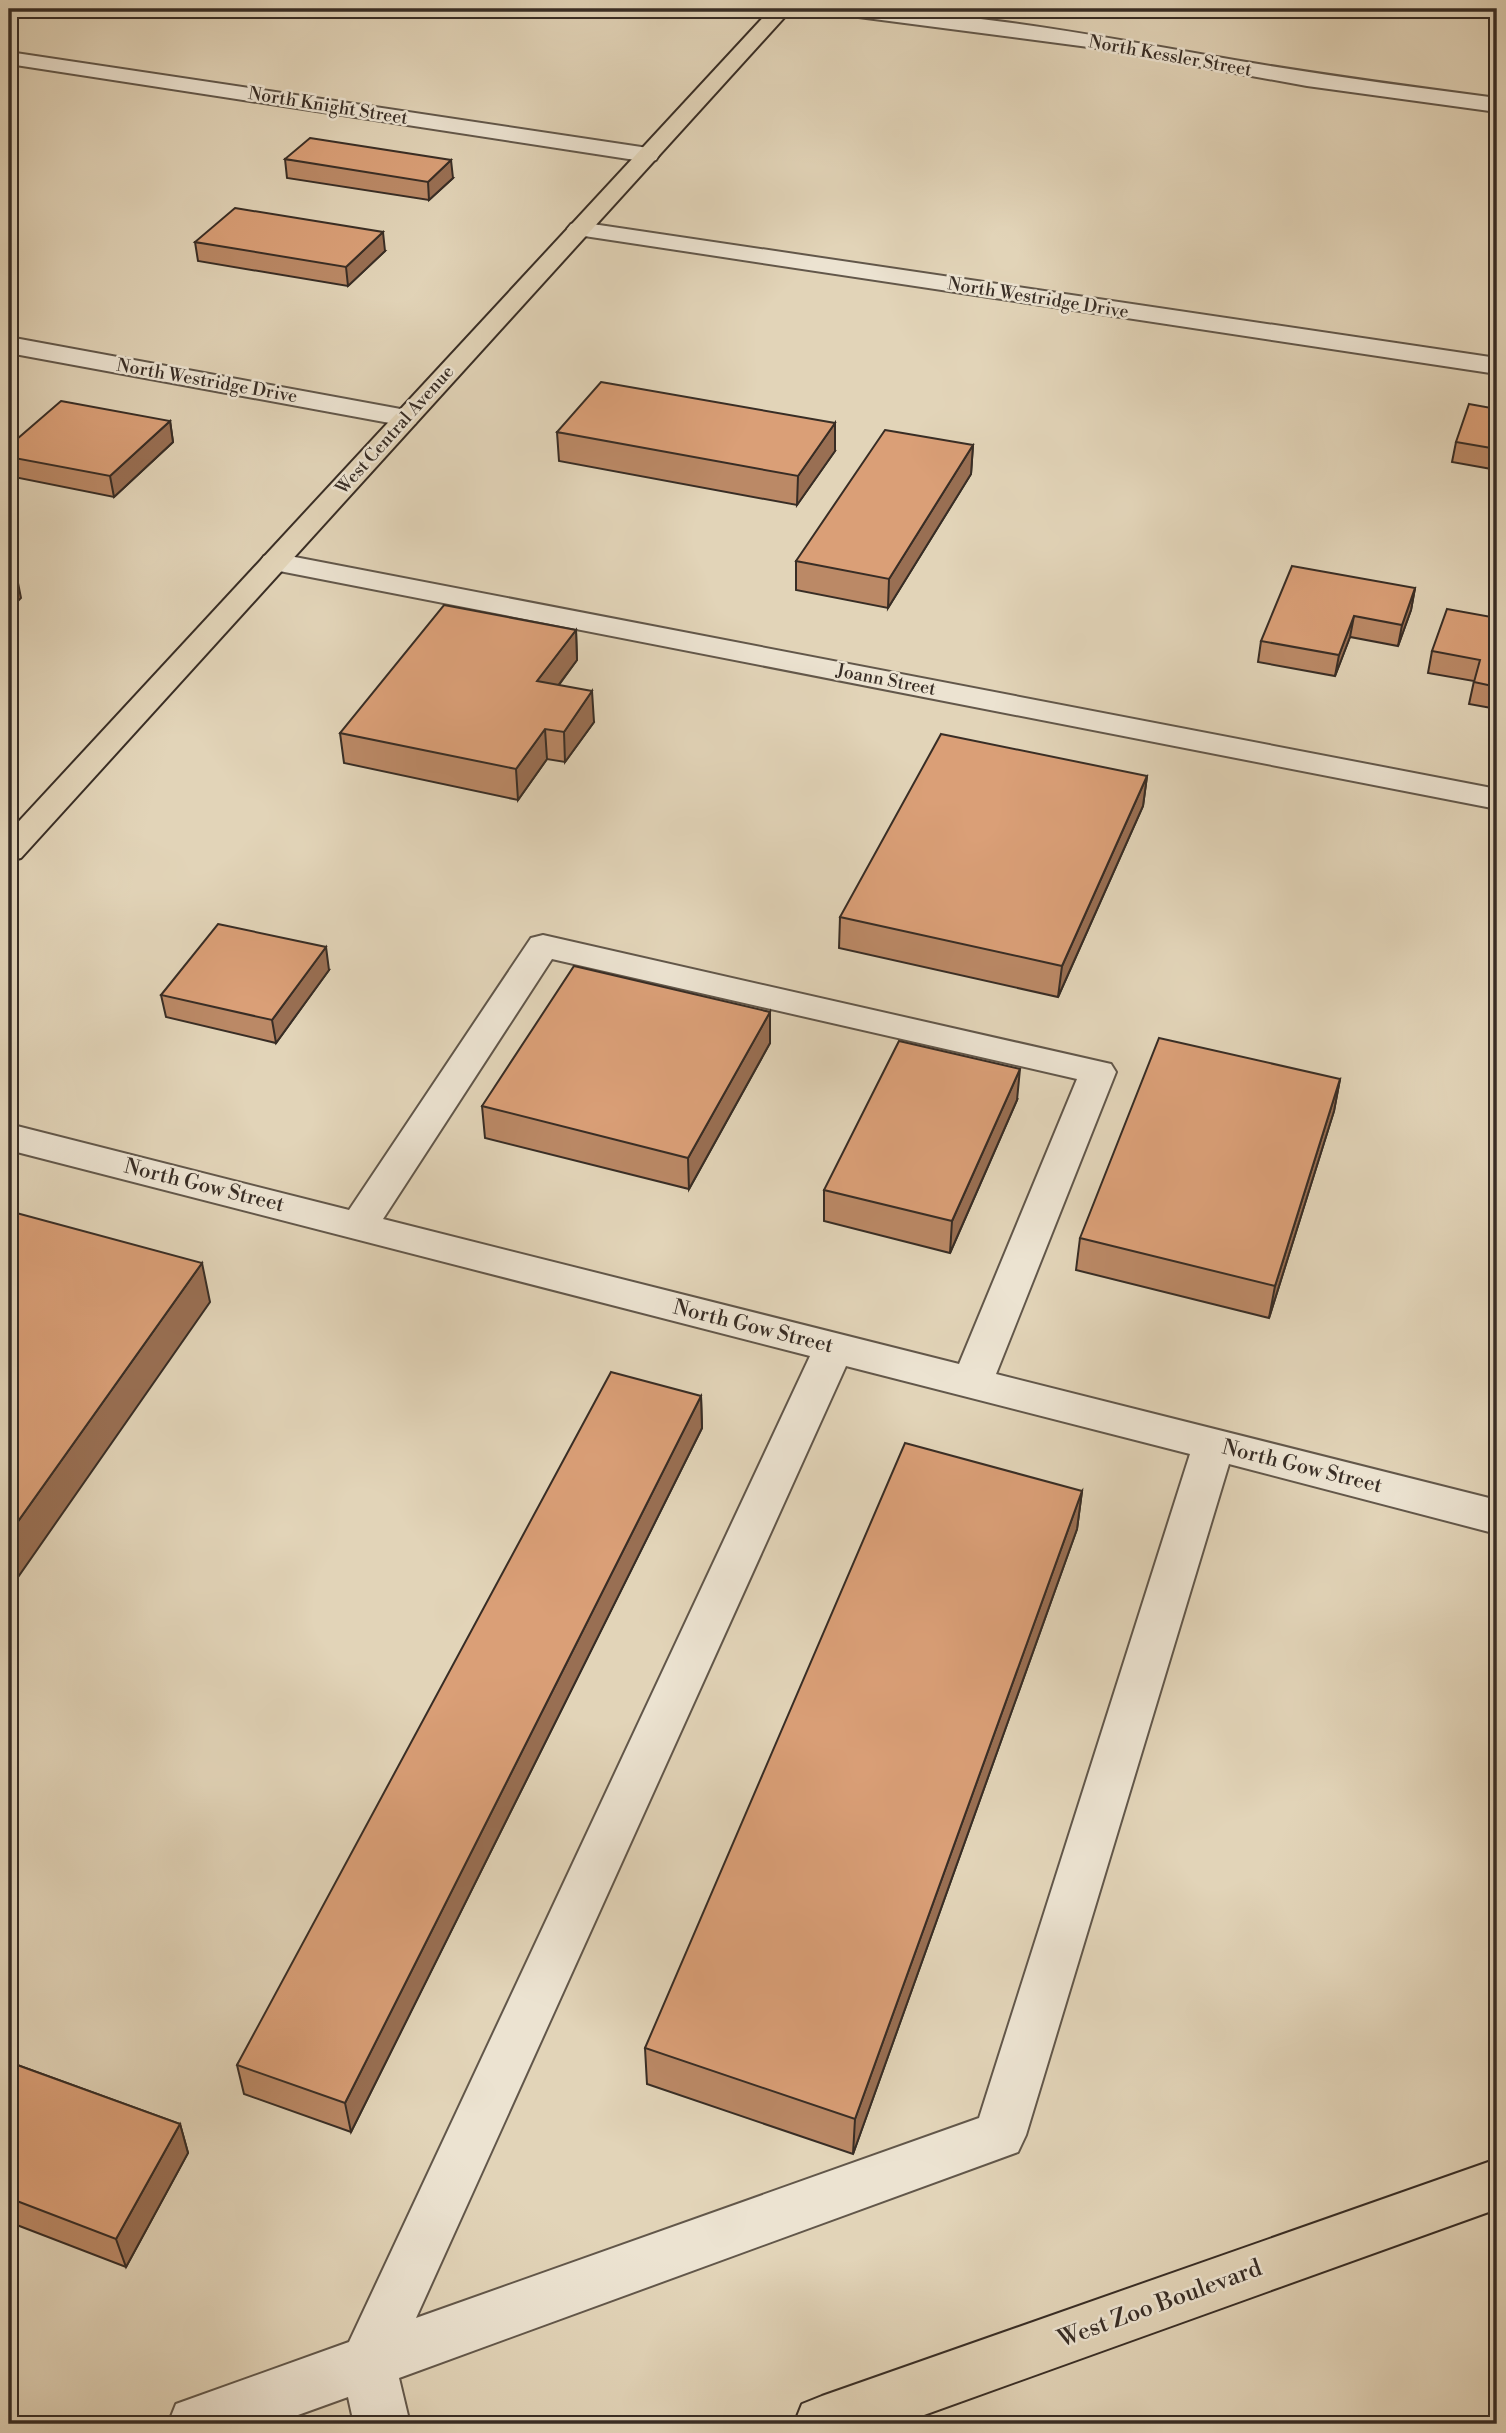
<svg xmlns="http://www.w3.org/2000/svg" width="1506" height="2433" viewBox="0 0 1506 2433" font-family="'Libre Bodoni',serif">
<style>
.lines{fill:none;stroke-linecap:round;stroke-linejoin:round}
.minor-casing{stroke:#62574a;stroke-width:4}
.major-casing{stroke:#382d25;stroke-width:4}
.minor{fill:#ece3d1;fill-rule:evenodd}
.major{fill:#e2d4b8;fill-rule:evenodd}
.wall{fill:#bb8966;stroke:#382d25;stroke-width:2}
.shaded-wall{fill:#996f53;stroke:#382d25;stroke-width:2}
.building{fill:#da9f77;stroke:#382d25;stroke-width:2}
.labels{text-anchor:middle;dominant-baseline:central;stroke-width:5;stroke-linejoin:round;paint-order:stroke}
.far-street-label{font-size:18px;fill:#382d25;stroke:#ece3d1}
.street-label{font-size:21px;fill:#382d25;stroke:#ece3d1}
.near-street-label{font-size:24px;fill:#382d25;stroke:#ece3d1}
</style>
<rect width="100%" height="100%" fill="#e2d4b8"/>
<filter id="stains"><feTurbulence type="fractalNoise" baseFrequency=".00286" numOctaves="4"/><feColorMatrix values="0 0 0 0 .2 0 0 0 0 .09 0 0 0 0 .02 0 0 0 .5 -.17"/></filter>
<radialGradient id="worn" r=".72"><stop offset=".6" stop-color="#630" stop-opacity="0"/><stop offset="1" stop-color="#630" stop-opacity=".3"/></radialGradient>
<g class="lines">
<!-- minor casing -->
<g class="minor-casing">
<g id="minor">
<path d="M 833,9 C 960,9 1097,36 1223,58 C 1314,74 1405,86 1497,98 L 1497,112 L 1307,86 L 1096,48 L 843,15 L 836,13 Z"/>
<path d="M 9,52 L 648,148 L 656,150 L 659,155 L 656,160 L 648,162 L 9,64 Z"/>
<path d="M 579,222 L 1497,358 L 1497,374 L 571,234 L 567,229 L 571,224 Z"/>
<path d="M 9,337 L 406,410 L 415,412 L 419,418 L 415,424 L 406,426 L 9,353 Z"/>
<path d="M 274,553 L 1497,789 L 1497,809 L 264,568 L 260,562 L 264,556 Z"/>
<path d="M 543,935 L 1111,1064 L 1116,1072 L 996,1374 L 1497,1500 L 1497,1534 L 1229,1464 L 1026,2135 L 1018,2152 L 399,2378 L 410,2424 L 354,2424 L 348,2397 L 273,2424 L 168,2424 L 176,2404 L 349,2342 L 810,1356 L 9,1150 L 9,1124 L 349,1210 L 531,938 ZM 552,959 L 1077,1079 L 959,1364 L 383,1219 ZM 846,1366 L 1190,1454 L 979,2118 L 416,2318 Z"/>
</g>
</g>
<!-- major casing -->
<g class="major-casing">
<g id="major">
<path d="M 771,9 L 792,9 L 21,858 L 9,861 L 9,832 Z"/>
<path d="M 1497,2159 L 1497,2209 L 899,2424 L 794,2424 L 802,2404 L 822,2396 Z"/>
</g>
</g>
<!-- minor -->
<use href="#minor" class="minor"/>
<!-- major -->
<use href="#major" class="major"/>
</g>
<!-- wall -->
<g class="wall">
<path d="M 285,159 L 453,178 L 429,200 L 287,178 Z"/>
<path d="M 195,242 L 385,251 L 348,286 L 198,261 Z"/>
<path d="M 1497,409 L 1497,470 L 1452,462 L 1456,442 Z"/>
<path d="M 170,421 L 173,442 L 114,497 L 9,476 L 9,446 Z"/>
<path d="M 557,432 L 835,451 L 797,505 L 559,461 Z"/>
<path d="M 973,445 L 971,474 L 888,608 L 796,590 L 796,561 Z"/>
<path d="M 1415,588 L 1411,610 L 1398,646 L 1350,637 L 1335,676 L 1258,662 L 1261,641 Z"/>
<path d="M 1497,618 L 1497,709 L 1469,704 L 1474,681 L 1428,673 L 1432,651 Z"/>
<path d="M 576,630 L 577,660 L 559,685 L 594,722 L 565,762 L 547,759 L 518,800 L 344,763 L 340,733 Z"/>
<path d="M 1147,776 L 1143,806 L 1058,997 L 839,948 L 840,917 Z"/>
<path d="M 329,970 L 276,1043 L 166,1017 L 161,995 Z"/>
<path d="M 770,1012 L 770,1043 L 689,1189 L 485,1138 L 482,1106 Z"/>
<path d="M 1340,1079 L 1334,1111 L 1269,1318 L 1076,1270 L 1080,1238 Z"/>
<path d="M 1017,1100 L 950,1253 L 824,1221 L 824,1190 Z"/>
<path d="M 701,1396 L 702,1428 L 351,2132 L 244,2094 L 237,2065 Z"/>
<path d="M 1082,1491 L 1077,1529 L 853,2154 L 647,2084 L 645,2048 Z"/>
<path d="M 9,2062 L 180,2124 L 188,2153 L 126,2267 L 9,2222 Z"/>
</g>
<!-- shaded-wall -->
<g class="shaded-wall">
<path d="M 451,160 L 453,178 L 429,200 L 428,182 Z"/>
<path d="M 383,232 L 385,251 L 348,286 L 346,267 Z"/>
<path d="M 170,421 L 173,442 L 114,497 L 110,476 Z"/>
<path d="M 835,423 L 835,451 L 797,505 L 798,476 Z"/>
<path d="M 973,445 L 971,474 L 888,608 L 889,579 Z"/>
<path d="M 15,568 L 21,598 L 9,610 L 9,574 Z"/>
<path d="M 1415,588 L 1411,610 L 1398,646 L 1402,625 Z"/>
<path d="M 1354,616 L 1350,637 L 1335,676 L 1339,655 Z"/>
<path d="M 576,630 L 577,660 L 539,711 L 537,681 Z"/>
<path d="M 592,691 L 594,722 L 565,762 L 564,732 Z"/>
<path d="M 545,729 L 547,759 L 518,800 L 516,769 Z"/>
<path d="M 1147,776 L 1143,806 L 1058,997 L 1062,966 Z"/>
<path d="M 326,947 L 329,970 L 276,1043 L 272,1020 Z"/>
<path d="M 770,1012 L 770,1043 L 689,1189 L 688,1158 Z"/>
<path d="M 1020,1069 L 1017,1100 L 950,1253 L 952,1221 Z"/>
<path d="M 1340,1079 L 1334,1111 L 1269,1318 L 1275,1286 Z"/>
<path d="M 202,1263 L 210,1302 L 9,1590 L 9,1534 Z"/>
<path d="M 701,1396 L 702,1428 L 351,2132 L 345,2103 Z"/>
<path d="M 1082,1491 L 1077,1529 L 853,2154 L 855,2119 Z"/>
<path d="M 180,2124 L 188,2153 L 126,2267 L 116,2239 Z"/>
</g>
<!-- building -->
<g class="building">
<path d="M 310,138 L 451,160 L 428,182 L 285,159 Z"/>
<path d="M 235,208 L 383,232 L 346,267 L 195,242 Z"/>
<path d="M 601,382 L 835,423 L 798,476 L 557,432 Z"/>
<path d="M 61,401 L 170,421 L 110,476 L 9,457 L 9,446 Z"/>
<path d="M 1469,404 L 1497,409 L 1497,449 L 1456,442 Z"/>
<path d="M 885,430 L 973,445 L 889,579 L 796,561 Z"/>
<path d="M 1292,566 L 1415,588 L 1402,625 L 1354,616 L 1339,655 L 1261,641 Z"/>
<path d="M 9,567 L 15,568 L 9,574 Z"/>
<path d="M 444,605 L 576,630 L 537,681 L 592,691 L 564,732 L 545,729 L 516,769 L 340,733 Z"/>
<path d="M 1447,609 L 1497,618 L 1497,687 L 1474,682 L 1480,660 L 1432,651 Z"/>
<path d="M 941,734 L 1147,776 L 1062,966 L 840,917 Z"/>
<path d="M 218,924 L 326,947 L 272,1020 L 161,995 Z"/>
<path d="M 574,966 L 770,1012 L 688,1158 L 482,1106 Z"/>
<path d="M 1159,1038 L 1340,1079 L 1275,1286 L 1080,1238 Z"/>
<path d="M 899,1041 L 1020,1069 L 952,1221 L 824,1190 Z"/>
<path d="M 9,1211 L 202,1263 L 9,1534 Z"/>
<path d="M 611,1372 L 701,1396 L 345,2103 L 237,2065 Z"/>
<path d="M 905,1443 L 1082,1491 L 855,2119 L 645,2048 Z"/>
<path d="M 9,2062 L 180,2124 L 116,2239 L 9,2198 Z"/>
</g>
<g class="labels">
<!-- far-street labels -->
<g class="far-street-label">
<text transform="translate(1170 56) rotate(10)">North Kessler Street</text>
<text transform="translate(328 106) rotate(9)">North Knight Street</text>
<text transform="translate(1038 298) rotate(9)">North Westridge Drive</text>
<text transform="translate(207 381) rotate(10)">North Westridge Drive</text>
<text transform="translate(395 430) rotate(-48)">West Central Avenue</text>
<text transform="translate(886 680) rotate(11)">Joann Street</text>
</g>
<!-- street labels -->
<g class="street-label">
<text transform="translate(204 1186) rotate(14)">North Gow Street</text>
<text transform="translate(753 1327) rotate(14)">North Gow Street</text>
<text transform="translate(1302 1467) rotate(14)">North Gow Street</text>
</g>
<!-- near-street labels -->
<g class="near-street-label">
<text transform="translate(1160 2304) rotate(-20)">West Zoo Boulevard</text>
</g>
</g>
<!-- margin -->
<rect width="1506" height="2433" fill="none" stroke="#e2d4b8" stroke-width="35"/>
<rect x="10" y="10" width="1485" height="2412" fill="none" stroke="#382d25" stroke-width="3.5"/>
<rect x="18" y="18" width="1471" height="2398" fill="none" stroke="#382d25" stroke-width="2"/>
<rect width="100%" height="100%" filter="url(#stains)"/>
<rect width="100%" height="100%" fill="url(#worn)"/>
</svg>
